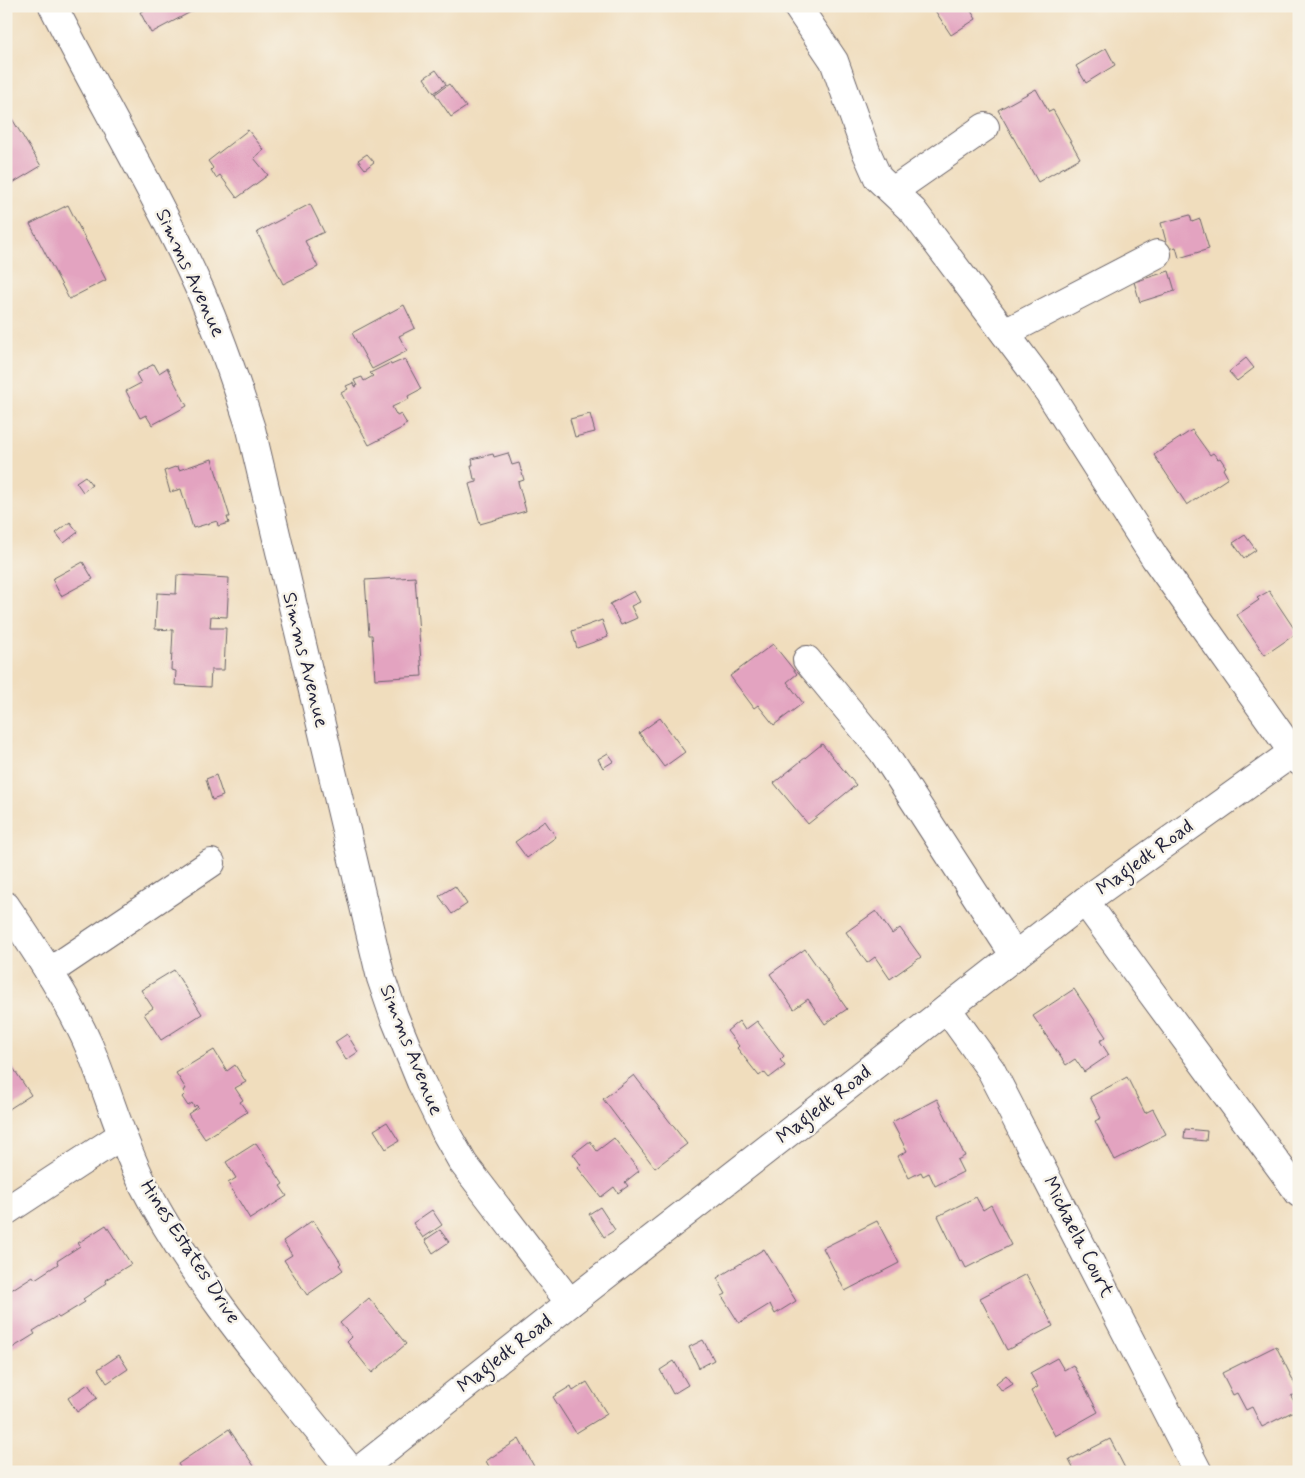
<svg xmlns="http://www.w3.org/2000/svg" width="1305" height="1478" viewBox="0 0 1305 1478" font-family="Mynerve,sans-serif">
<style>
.building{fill:#e3a3c0}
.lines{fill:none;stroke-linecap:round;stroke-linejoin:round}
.minor-casing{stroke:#6a6368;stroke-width:30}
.minor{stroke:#fff;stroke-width:28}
.labels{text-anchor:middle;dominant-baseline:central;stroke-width:5;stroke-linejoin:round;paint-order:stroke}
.street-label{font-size:20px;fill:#22223b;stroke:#f7f3e8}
</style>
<rect width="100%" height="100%" fill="#f7f3e8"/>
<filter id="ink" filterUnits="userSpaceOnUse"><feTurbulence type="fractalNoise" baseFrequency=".02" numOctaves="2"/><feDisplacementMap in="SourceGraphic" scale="10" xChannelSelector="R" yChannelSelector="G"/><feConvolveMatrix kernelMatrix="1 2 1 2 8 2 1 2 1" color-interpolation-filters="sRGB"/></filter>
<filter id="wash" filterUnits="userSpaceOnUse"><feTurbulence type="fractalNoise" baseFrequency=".0096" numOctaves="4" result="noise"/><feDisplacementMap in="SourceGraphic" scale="20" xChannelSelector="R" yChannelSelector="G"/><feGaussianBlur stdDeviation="1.12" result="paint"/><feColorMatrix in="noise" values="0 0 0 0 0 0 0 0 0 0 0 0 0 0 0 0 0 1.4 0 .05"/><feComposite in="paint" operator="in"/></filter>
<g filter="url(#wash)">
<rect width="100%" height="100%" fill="#f0ddbd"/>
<g id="blocks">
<!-- building -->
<g class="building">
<path d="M 148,6 L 202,6 L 151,33 L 140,12 L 148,8 Z"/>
<path d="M 932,6 L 968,6 L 976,19 L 951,35 Z"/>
<path d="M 1106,48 L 1115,65 L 1086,83 L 1076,66 Z"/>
<path d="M 436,70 L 446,84 L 434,93 L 424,78 Z"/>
<path d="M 449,84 L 466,107 L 451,117 L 435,94 Z"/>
<path d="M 1036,89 L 1049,112 L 1053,110 L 1080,158 L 1038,182 L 998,110 Z"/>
<path d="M 6,109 L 41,166 L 6,187 Z"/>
<path d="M 248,130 L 264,150 L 254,158 L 268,175 L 237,198 L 220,175 L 216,178 L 211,170 L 213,168 L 208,161 Z"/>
<path d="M 367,154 L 374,162 L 365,169 L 358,160 Z"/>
<path d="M 310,204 L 324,232 L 305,241 L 318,267 L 283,284 L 257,232 Z"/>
<path d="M 68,205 L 106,280 L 69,299 L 30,224 Z"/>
<path d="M 1190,215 L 1192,222 L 1200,219 L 1209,249 L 1179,258 L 1176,247 L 1168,249 L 1161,223 Z"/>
<path d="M 1169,271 L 1175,291 L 1140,302 L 1134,282 Z"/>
<path d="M 404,305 L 415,328 L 399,336 L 407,351 L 372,369 L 352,333 Z"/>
<path d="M 1246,358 L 1254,368 L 1237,381 L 1229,372 Z"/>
<path d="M 405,359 L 421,389 L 408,396 L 409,399 L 392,407 L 397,416 L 401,414 L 407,424 L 403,426 L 404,427 L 369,445 L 341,393 L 348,389 L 346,386 L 353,383 L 355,387 L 357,386 L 354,380 L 362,377 L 364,381 L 373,376 L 370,373 L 390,363 L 391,365 Z"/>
<path d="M 154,364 L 159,373 L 167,368 L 187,406 L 152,425 L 146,415 L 140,418 L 126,391 L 141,383 L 136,374 Z"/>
<path d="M 590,414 L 595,432 L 575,437 L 570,419 Z"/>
<path d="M 1192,430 L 1210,455 L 1213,453 L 1218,459 L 1220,458 L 1226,467 L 1223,469 L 1228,478 L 1187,505 L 1154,455 Z"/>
<path d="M 508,453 L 512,465 L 519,463 L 524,480 L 518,482 L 526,511 L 480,524 L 469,484 L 477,482 L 477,479 L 474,479 L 471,465 L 473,465 L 472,459 L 493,454 L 494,457 Z"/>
<path d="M 212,459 L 230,517 L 227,517 L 229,523 L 218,526 L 217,521 L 193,528 L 181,489 L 170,492 L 164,471 L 178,466 L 179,470 Z"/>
<path d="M 85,476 L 92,485 L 83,492 L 76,482 Z"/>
<path d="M 70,522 L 78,532 L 64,543 L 56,533 Z"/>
<path d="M 1245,535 L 1256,550 L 1244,558 L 1233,543 Z"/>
<path d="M 83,562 L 93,579 L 61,596 L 52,579 Z"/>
<path d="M 177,575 L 229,578 L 227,617 L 211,616 L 210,628 L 226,628 L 224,670 L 211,670 L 210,687 L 175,685 L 176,671 L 171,670 L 173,630 L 155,629 L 157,593 L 176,594 Z"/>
<path d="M 415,577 L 422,676 L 375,679 L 372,635 L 369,635 L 365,580 Z"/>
<path d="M 634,591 L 640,602 L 631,606 L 637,618 L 621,625 L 610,604 Z"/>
<path d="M 1269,591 L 1297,633 L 1265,655 L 1237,615 L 1259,600 L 1257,598 Z"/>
<path d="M 602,620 L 608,637 L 577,648 L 572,631 Z"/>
<path d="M 773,644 L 797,674 L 787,682 L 803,703 L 774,725 L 758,705 L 754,708 L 730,676 Z"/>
<path d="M 660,718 L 685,752 L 664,767 L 639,733 Z"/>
<path d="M 822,744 L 856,785 L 808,824 L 774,783 Z"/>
<path d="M 608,753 L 614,761 L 603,768 L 598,759 Z"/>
<path d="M 216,775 L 223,796 L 212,800 L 206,779 Z"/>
<path d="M 545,821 L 556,837 L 527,858 L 515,842 Z"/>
<path d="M 455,886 L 467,904 L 452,914 L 439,896 Z"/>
<path d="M 876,911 L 892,934 L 900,928 L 921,957 L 890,979 L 875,957 L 867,963 L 846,932 Z"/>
<path d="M 805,949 L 847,1009 L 825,1024 L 808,999 L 794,1009 L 770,974 Z"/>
<path d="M 174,970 L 202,1014 L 161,1040 L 144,1014 L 153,1008 L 141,990 Z"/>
<path d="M 1074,989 L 1106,1037 L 1100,1041 L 1109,1055 L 1084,1072 L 1075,1059 L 1066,1065 L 1033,1016 Z"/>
<path d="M 739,1021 L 745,1030 L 757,1021 L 784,1056 L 780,1060 L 785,1066 L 769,1078 L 764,1072 L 759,1076 L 737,1048 L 739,1046 L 727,1031 Z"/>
<path d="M 347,1034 L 358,1052 L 346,1060 L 335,1042 Z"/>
<path d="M 214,1050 L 227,1071 L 235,1065 L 246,1082 L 235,1088 L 243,1100 L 240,1102 L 247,1112 L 205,1139 L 188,1114 L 198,1107 L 196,1105 L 194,1107 L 192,1103 L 188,1106 L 182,1097 L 185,1094 L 183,1090 L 186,1089 L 176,1073 Z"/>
<path d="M 6,1057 L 31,1095 L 6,1111 Z"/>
<path d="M 634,1075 L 687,1144 L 655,1168 L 603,1099 Z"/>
<path d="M 1127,1077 L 1145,1113 L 1153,1109 L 1166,1134 L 1115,1160 L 1095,1121 L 1101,1118 L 1090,1097 Z"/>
<path d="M 937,1099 L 965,1156 L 957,1160 L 963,1172 L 935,1186 L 929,1173 L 923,1176 L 921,1172 L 909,1178 L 898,1156 L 907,1151 L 892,1122 Z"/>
<path d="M 387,1122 L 399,1141 L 386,1149 L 374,1130 Z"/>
<path d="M 1185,1129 L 1207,1131 L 1206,1141 L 1184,1139 Z"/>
<path d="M 614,1138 L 639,1171 L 625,1182 L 628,1186 L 618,1193 L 614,1187 L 601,1197 L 578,1168 L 581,1165 L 573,1154 L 590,1141 L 597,1151 Z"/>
<path d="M 256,1143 L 283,1184 L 280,1186 L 287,1196 L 250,1219 L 228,1183 L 236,1178 L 226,1162 Z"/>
<path d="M 976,1197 L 983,1210 L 991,1205 L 1011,1245 L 966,1268 L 962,1260 L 960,1261 L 938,1216 Z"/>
<path d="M 600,1207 L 615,1230 L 604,1237 L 589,1214 Z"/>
<path d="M 432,1210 L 442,1225 L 423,1238 L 413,1223 Z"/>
<path d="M 313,1220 L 341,1263 L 339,1265 L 343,1270 L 307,1295 L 284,1260 L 292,1255 L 283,1241 Z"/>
<path d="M 877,1221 L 899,1263 L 845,1291 L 823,1248 Z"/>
<path d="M 106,1225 L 131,1264 L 105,1280 L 107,1283 L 83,1299 L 85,1302 L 59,1318 L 57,1316 L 33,1331 L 35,1334 L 9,1350 L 8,1347 L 6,1348 L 6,1297 L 10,1295 L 8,1292 L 33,1276 L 35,1279 L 58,1264 L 57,1261 L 80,1246 L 78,1243 Z"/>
<path d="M 440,1230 L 449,1242 L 433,1253 L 425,1240 Z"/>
<path d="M 764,1249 L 796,1301 L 775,1314 L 770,1304 L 739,1323 L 722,1296 L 726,1294 L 717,1278 Z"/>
<path d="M 1026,1274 L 1053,1326 L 1007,1350 L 980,1298 Z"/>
<path d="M 369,1298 L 406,1344 L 372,1373 L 347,1342 L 352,1337 L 340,1323 Z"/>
<path d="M 703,1340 L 714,1360 L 699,1368 L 689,1347 Z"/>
<path d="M 1276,1346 L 1299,1392 L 1291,1396 L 1298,1409 L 1262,1427 L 1252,1407 L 1246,1410 L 1237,1393 L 1233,1395 L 1222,1373 Z"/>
<path d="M 119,1355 L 128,1369 L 107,1383 L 98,1369 Z"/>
<path d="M 1057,1358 L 1064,1370 L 1073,1365 L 1098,1412 L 1055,1436 L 1031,1391 L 1038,1387 L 1030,1373 Z"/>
<path d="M 674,1361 L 688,1385 L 673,1394 L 660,1370 Z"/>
<path d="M 1006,1375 L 1013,1384 L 1002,1391 L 996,1383 Z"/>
<path d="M 587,1382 L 607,1414 L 576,1433 L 553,1397 L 571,1386 L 573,1391 Z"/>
<path d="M 88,1384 L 97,1398 L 77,1412 L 68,1398 Z"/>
<path d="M 229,1429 L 254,1466 L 246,1472 L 183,1472 L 178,1464 Z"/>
<path d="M 519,1439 L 537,1472 L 492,1472 L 486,1461 Z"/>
<path d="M 1110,1439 L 1127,1472 L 1075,1472 L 1069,1460 Z"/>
</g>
</g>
</g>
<g filter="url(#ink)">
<use href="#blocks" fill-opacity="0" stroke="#6a6368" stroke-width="1"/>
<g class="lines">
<!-- minor casing -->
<g class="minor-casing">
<g id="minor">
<path d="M 53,6 C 101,101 156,193 200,290 C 220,335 236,382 251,429 L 381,978 L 394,1016 L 421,1082 L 446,1133 L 463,1163 L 570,1303"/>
<path d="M 797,6 L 834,61 L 866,151 L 878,178 L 913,211 L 1048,391 L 1155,558 L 1299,761"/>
<path d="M 893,191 L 985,127"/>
<path d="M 1005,333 L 1157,254"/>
<path d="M 807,660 L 883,752 L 1015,956"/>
<path d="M 1085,901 L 1145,984 L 1299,1193"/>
<path d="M 6,906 C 36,951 67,996 89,1046 C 108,1091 121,1140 143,1184 C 195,1286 280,1382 352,1472"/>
<path d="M 49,972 L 211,863"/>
<path d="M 947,1009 L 991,1070 L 1198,1472"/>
<path d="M 6,1211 L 122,1135"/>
<path d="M 357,1472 L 570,1303 L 1085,901 L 1299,748"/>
</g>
</g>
<!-- minor -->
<use href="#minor" class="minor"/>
</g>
</g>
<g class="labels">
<!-- street labels -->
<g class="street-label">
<text transform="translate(190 273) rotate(65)">Simms Avenue</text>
<text transform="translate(305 660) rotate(76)">Simms Avenue</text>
<text transform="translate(1145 858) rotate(-36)">Magledt Road</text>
<text transform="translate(411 1050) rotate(68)">Simms Avenue</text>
<text transform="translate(824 1105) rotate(-38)">Magledt Road</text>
<text transform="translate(1078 1237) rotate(63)">Michaela Court</text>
<text transform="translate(190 1252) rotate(57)">Hines Estates Drive</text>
<text transform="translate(505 1354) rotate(-38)">Magledt Road</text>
</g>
</g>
<!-- margin -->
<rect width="1305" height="1478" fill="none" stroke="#f7f3e8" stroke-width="25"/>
</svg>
